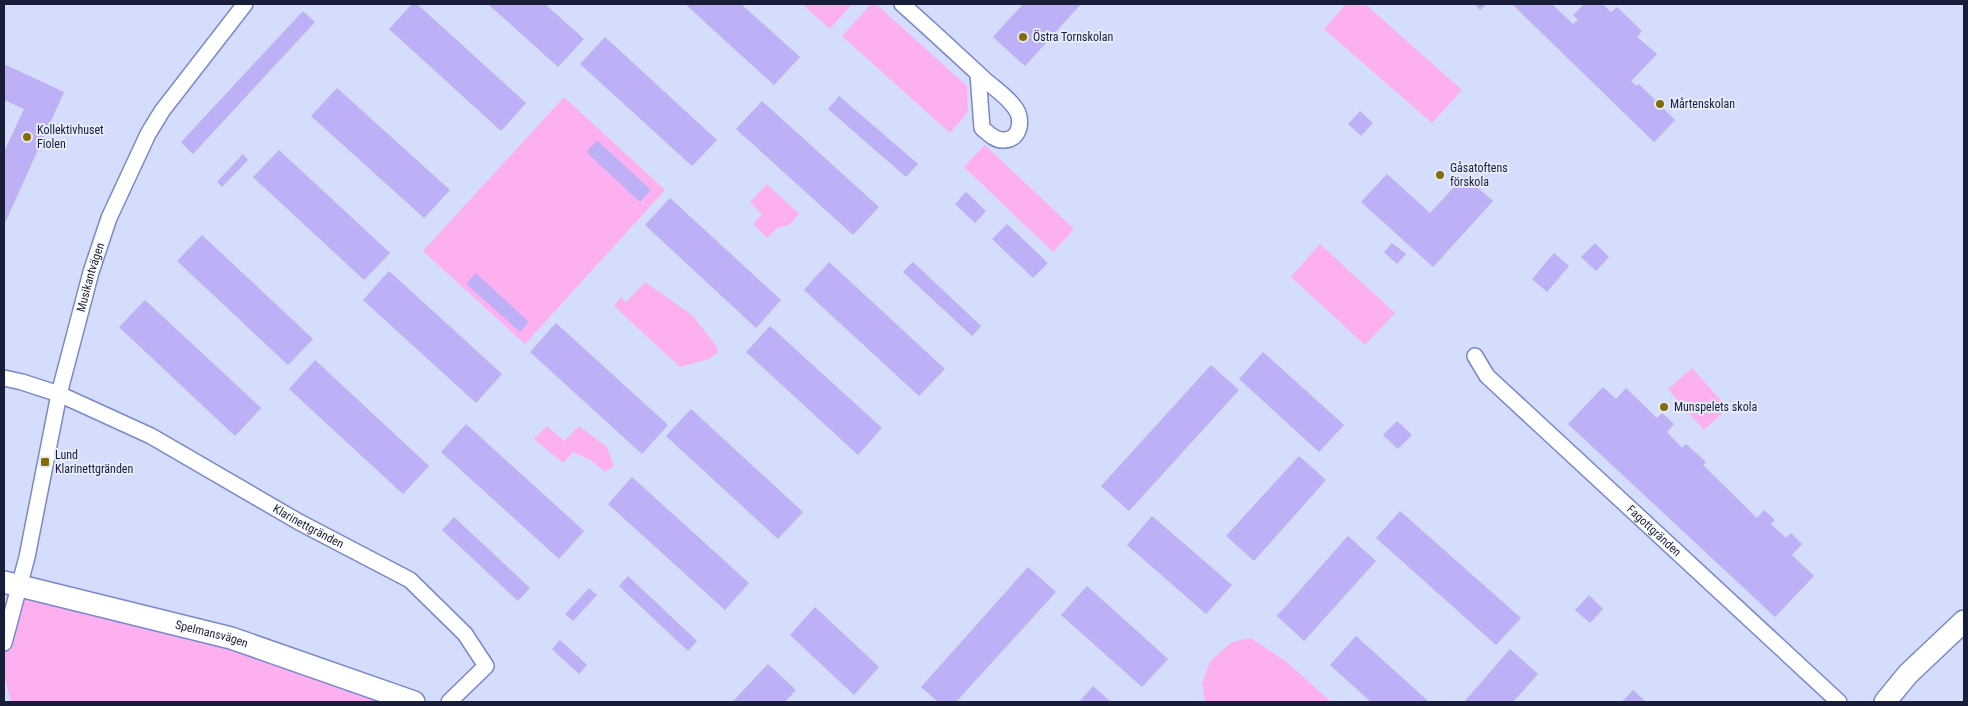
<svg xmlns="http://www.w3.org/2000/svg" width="1968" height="706" viewBox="0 0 1968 706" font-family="'Roboto Condensed',sans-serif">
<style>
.green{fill:#fdb0f0}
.building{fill:#bdb0f6}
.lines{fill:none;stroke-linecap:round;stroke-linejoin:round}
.street-casing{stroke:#7888cd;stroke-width:18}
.secondary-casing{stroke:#7888cd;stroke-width:24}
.street{stroke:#fff;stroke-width:15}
.secondary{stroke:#fff;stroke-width:21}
.poi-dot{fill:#836b05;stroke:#e6ebfa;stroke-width:2}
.labels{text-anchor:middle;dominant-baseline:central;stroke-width:4;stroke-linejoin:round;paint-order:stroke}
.poi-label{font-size:12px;fill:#181e39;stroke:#e6ebfa;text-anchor:start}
.street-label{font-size:12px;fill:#181e39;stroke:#e6ebfa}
</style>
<rect width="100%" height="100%" fill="#d4ddfb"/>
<!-- green -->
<g class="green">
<path d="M 802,4 L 852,4 L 830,29 Z"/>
<path d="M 871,4 L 876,4 L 967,86 L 968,112 L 950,133 L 842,36 Z"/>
<path d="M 1346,4 L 1365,4 L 1462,90 L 1432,123 L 1324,29 Z"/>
<path d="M 564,97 L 665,190 L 525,344 L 423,251 Z"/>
<path d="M 985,145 L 1074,229 L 1053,252 L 964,167 Z"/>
<path d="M 767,184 L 799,214 L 789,225 L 777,228 L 767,238 L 753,224 L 762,214 L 750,202 Z"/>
<path d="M 1320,244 L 1395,313 L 1365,345 L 1291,277 Z"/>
<path d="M 645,282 L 692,315 L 717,347 L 717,353 L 709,359 L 680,367 L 614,306 L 621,297 L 626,302 Z"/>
<path d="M 1692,368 L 1728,408 L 1704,430 L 1668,389 Z"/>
<path d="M 547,426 L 564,441 L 579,426 L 607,447 L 614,466 L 605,472 L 592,461 L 573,452 L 563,463 L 534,439 Z"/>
<path d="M 19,585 L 410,702 L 11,702 L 4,674 L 4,651 Z"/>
<path d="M 1251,638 L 1288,663 L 1331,702 L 1205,702 L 1202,683 L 1211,660 L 1232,642 Z"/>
</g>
<!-- building -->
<g class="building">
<path d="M 412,4 L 417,4 L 526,103 L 501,131 L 389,29 Z"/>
<path d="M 488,4 L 545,4 L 584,39 L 558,67 Z"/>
<path d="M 685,4 L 741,4 L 800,57 L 774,85 Z"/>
<path d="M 1023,4 L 1081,4 L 1025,66 L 993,37 Z"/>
<path d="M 1474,4 L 1487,4 L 1480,10 Z"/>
<path d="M 1512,4 L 1552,4 L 1573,24 L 1578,20 L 1573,15 L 1584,4 L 1602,4 L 1611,12 L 1617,7 L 1642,31 L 1637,37 L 1657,54 L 1631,81 L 1637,86 L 1639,84 L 1675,120 L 1654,142 Z"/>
<path d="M 303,11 L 315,22 L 193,154 L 181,142 Z"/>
<path d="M 605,37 L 717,140 L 692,166 L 580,64 Z"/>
<path d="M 6,65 L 64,92 L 4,225 L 4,152 L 24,109 L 4,100 L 4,70 Z"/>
<path d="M 337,88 L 450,190 L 424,218 L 311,116 Z"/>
<path d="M 839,96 L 918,164 L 906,177 L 828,109 Z"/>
<path d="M 762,101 L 879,207 L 853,235 L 736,129 Z"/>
<path d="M 1360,111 L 1373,123 L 1361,136 L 1348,124 Z"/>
<path d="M 597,140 L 651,190 L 640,202 L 586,152 Z"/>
<path d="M 279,150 L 390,253 L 364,280 L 253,177 Z"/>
<path d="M 243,154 L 248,160 L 222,187 L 217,182 Z"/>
<path d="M 1387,174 L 1430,213 L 1464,176 L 1493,201 L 1433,267 L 1361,202 Z"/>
<path d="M 966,192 L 986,211 L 975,223 L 955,204 Z"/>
<path d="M 670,198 L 781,300 L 756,328 L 645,225 Z"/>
<path d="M 1007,224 L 1048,263 L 1033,278 L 992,239 Z"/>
<path d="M 202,235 L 313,339 L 288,365 L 177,261 Z"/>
<path d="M 1392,243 L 1406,254 L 1397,264 L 1384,252 Z"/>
<path d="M 1595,243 L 1609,257 L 1596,271 L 1581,257 Z"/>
<path d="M 1554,253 L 1569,266 L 1547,292 L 1532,279 Z"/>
<path d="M 829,262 L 945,369 L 919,396 L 804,290 Z"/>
<path d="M 913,262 L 981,326 L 972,336 L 903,272 Z"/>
<path d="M 389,271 L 502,374 L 476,403 L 363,300 Z"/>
<path d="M 476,273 L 529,322 L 520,332 L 466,284 Z"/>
<path d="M 145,300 L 261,408 L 235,436 L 119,327 Z"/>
<path d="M 556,323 L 668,425 L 642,454 L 530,352 Z"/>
<path d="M 770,326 L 882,428 L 858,455 L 746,352 Z"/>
<path d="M 1263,352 L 1344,425 L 1319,452 L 1239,379 Z"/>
<path d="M 315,360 L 429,466 L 403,494 L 289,389 Z"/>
<path d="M 1211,365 L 1239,390 L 1129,511 L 1101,486 Z"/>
<path d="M 1603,387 L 1616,399 L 1626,388 L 1657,418 L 1662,413 L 1674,424 L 1667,432 L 1682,448 L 1686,444 L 1706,462 L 1703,465 L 1757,518 L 1764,510 L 1775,520 L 1771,524 L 1786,538 L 1791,533 L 1802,544 L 1792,555 L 1814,576 L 1775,617 L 1568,424 Z"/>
<path d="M 691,409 L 803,512 L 778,539 L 666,436 Z"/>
<path d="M 1397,421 L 1412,435 L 1398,449 L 1383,435 Z"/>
<path d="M 466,424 L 584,531 L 559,559 L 441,452 Z"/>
<path d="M 1299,456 L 1326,480 L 1254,561 L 1226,536 Z"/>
<path d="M 632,477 L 749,583 L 725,610 L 608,504 Z"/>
<path d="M 1400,511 L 1521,618 L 1496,645 L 1376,538 Z"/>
<path d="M 1152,516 L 1232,585 L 1206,614 L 1127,545 Z"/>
<path d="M 454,517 L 530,588 L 518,601 L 442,530 Z"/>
<path d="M 1348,536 L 1376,561 L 1304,641 L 1277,616 Z"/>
<path d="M 1028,567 L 1056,592 L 956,702 L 938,702 L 921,687 Z"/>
<path d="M 628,576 L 697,641 L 688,651 L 619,586 Z"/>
<path d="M 1087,586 L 1168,659 L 1142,687 L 1061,615 Z"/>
<path d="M 589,588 L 597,595 L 573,621 L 565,614 Z"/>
<path d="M 1589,595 L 1603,609 L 1590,623 L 1575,610 Z"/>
<path d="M 815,607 L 879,667 L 854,695 L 790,635 Z"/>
<path d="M 1356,636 L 1417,691 L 1429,702 L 1371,702 L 1330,665 Z"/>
<path d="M 560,640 L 587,665 L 579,674 L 552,649 Z"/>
<path d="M 1510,649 L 1538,674 L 1513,702 L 1464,702 Z"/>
<path d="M 768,664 L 796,690 L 785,702 L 732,702 Z"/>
<path d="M 1093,686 L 1111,702 L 1079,702 Z"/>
<path d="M 1633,690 L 1646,702 L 1622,702 Z"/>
</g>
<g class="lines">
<!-- street casing -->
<g class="street-casing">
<g id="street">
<path d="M 902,4 C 930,29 957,54 984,79 C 994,88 1008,97 1015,108 C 1023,118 1021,140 1004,140 C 995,141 988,133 982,128 L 978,74"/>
<path id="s1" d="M 1475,356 L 1487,376 L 1839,702"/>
<path id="s2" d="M 4,378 L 22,382 L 59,394 L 151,436 L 299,522 L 410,580 L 465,634 L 486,666 L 449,702"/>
<path id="s3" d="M 4,643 L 27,557 L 59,394 L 91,272 L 109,218 L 148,134 L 162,111 L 245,4"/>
</g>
</g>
<!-- secondary casing -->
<g class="secondary-casing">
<g id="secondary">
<path id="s4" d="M 4,582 L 231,638 L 414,702"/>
<path d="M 1885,702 L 1908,674 L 1964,621"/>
</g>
</g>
<!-- street -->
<use href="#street" class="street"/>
<!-- secondary -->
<use href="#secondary" class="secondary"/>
</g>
<!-- markers -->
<g class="poi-dot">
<circle cx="1023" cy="37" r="5"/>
<circle cx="1660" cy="104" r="5"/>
<circle cx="27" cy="137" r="5"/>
<circle cx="1440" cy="175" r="5"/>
<circle cx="1664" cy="407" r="5"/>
<rect x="40" y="457" width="10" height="10" rx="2.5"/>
</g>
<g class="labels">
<!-- poi labels -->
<g class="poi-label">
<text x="1033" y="37">Östra Tornskolan</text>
<text x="1670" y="104">Mårtenskolan</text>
<text x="37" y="130">Kollektivhuset<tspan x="37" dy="14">Fiolen</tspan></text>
<text x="1450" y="168">Gåsatoftens<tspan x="1450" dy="14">förskola</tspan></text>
<text x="1674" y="407">Munspelets skola</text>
<text x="55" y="455">Lund<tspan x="55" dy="14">Klarinettgränden</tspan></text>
</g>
<!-- street labels -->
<g class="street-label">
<text stroke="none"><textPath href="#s3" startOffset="376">Musikantvägen</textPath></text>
<text stroke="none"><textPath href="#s2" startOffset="340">Klarinettgränden</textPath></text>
<text stroke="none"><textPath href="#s1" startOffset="251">Fagottgränden</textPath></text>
<text stroke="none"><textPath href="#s4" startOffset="214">Spelmansvägen</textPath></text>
</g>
</g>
<!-- border -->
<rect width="1968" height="706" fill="none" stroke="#181e39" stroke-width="10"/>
</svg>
